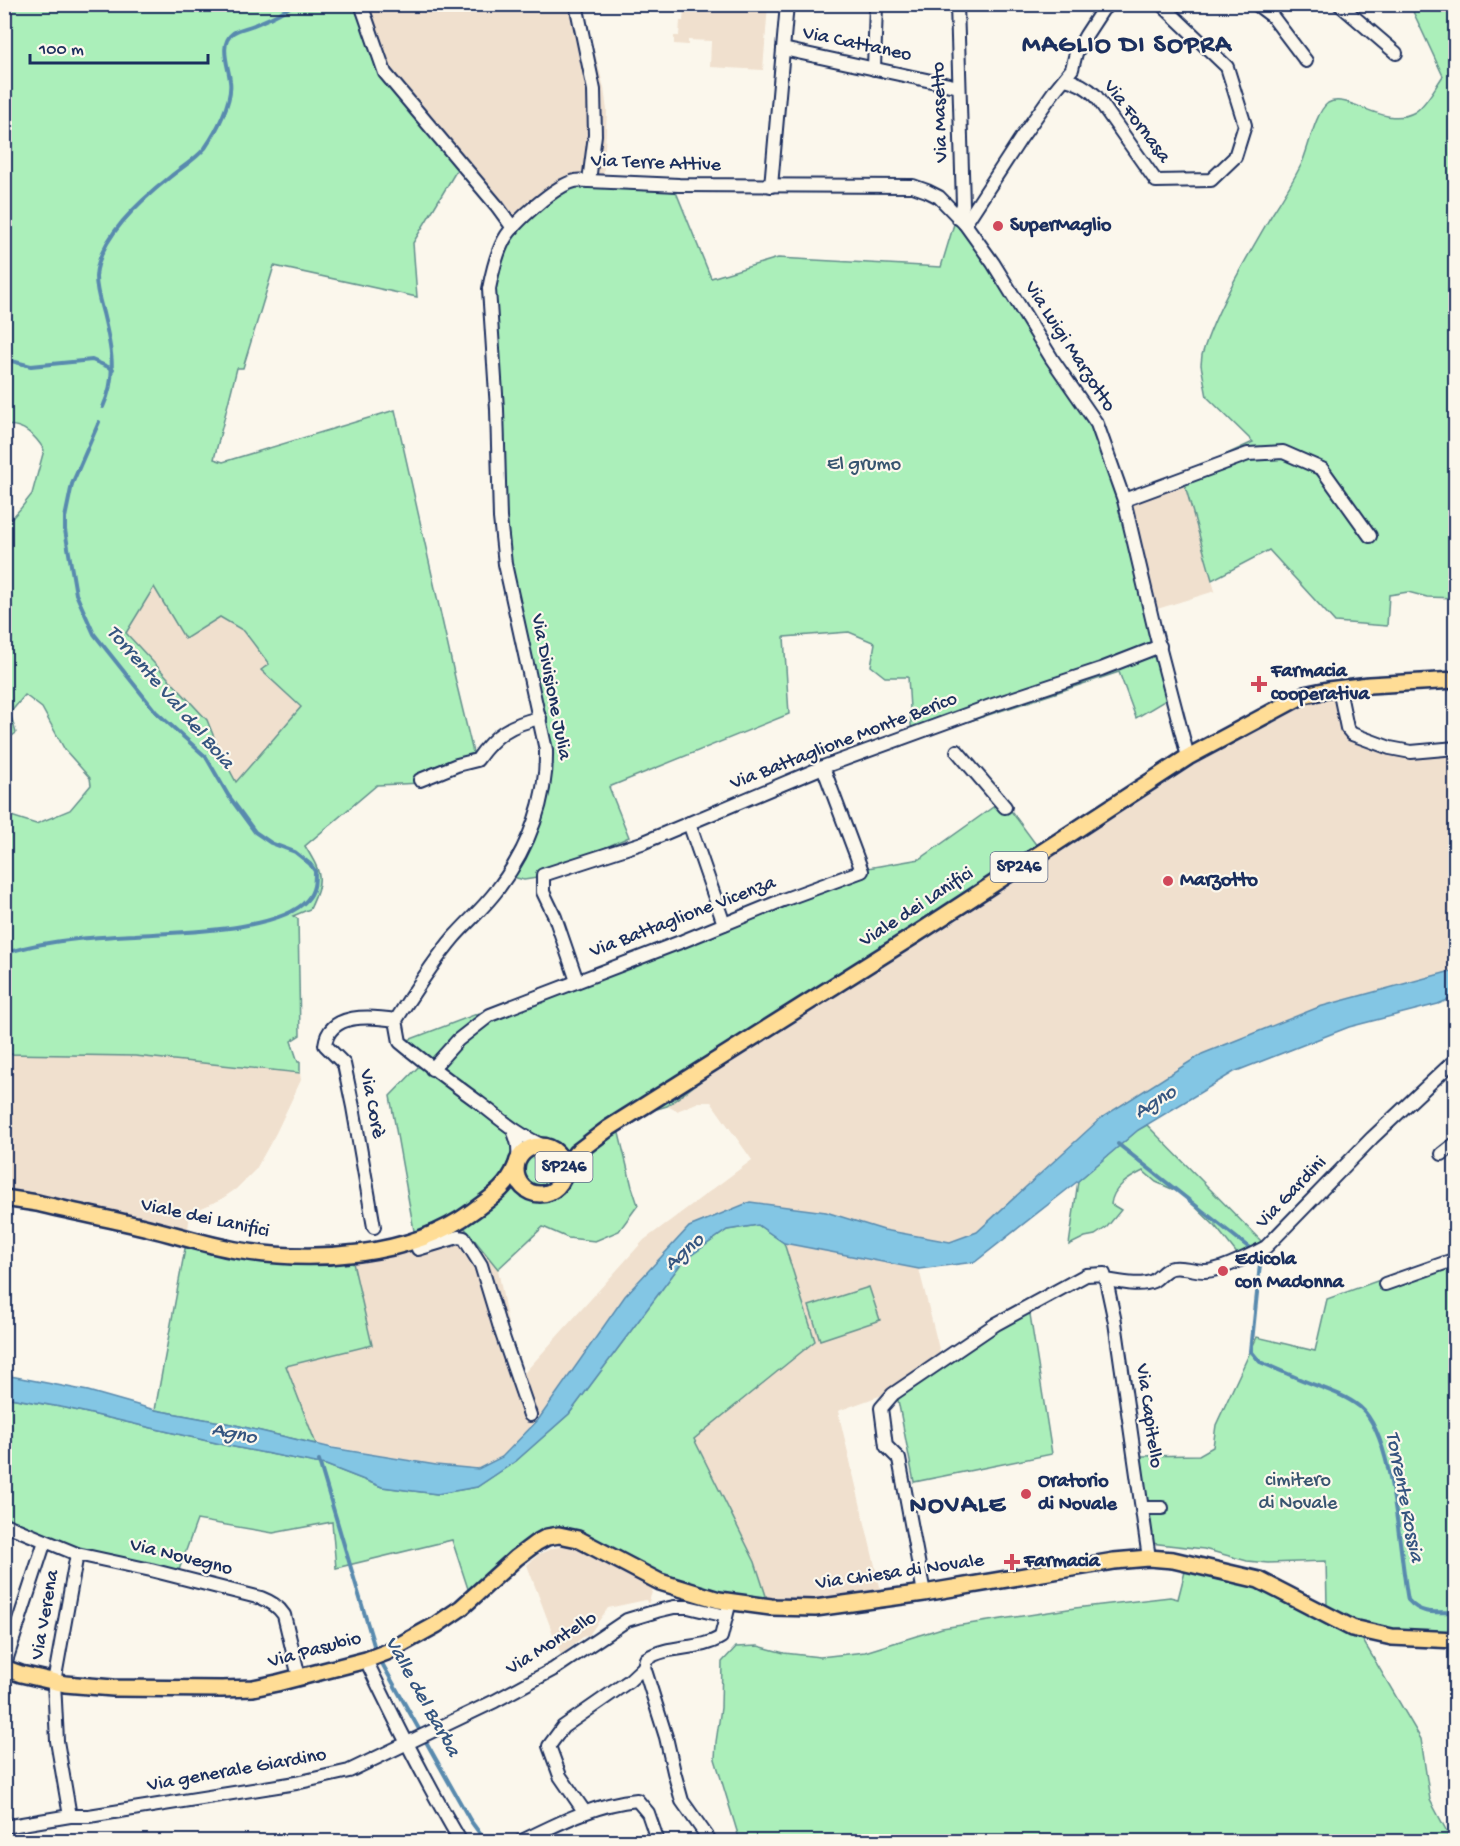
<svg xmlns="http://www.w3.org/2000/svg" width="1460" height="1846" viewBox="0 0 1460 1846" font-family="'Gochi Hand',sans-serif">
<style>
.built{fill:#f0e0ce}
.green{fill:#abefba;stroke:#638f8c;stroke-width:1.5;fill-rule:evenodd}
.water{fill:#83c6e4;stroke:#598aae;stroke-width:1.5}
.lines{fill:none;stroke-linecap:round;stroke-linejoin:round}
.stream{stroke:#598aae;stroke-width:4}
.minor-casing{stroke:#1b2f5e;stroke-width:16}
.major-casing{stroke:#1b2f5e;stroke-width:20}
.minor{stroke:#fbf7ec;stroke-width:12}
.major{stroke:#ffdd96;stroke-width:15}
.poi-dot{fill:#d1495b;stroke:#fbf7ec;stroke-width:2}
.labels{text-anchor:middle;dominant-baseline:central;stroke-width:4.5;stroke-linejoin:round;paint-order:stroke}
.shield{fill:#fbf7ec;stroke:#5e6b89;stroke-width:1.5}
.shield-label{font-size:18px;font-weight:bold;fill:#1b2f5e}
.street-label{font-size:20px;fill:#1b2f5e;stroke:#fbf7ec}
.poi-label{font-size:20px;font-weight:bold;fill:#1b2f5e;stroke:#fbf7ec;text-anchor:start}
.park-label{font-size:20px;fill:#385570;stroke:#fbf7ec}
.water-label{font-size:21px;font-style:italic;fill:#355580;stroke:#fbf7ec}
.district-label{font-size:26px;font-weight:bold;letter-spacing:1.5px;fill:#1b2f5e;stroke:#fbf7ec}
</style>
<rect width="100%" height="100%" fill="#fbf7ec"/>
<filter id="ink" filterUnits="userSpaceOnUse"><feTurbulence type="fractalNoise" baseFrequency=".0167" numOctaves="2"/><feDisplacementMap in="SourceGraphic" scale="12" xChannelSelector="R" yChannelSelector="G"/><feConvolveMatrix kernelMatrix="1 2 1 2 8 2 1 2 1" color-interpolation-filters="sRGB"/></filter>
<g filter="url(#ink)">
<!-- built -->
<g class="built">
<path d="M 360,5 L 582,5 L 604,88 L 607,111 L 603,184 L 518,227 L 394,79 Z"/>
<path d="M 676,5 L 768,5 L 763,70 L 710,67 L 711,41 L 688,40 L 688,45 L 674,44 L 674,36 L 679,36 L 680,21 L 683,21 L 684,8 L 676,7 Z"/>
<path d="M 1182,475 L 1215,591 L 1154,610 L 1127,494 Z"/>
<path d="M 154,587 L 220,617 L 244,631 L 269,664 L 261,670 L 301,708 L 235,782 L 220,752 L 207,720 L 125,633 Z"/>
<path d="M 1337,690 L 1347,732 L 1386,748 L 1455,750 L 1455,970 L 1319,1007 L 1101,1118 L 977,1232 L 950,1242 L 883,1230 L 826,1212 L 689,1227 L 625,1296 L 538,1420 L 502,1457 L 478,1469 L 436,1465 L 316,1444 L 286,1365 L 372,1345 L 351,1254 L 463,1225 L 498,1269 L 518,1380 L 644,1240 L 752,1160 L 711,1102 L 699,1102 L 677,1111 L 667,1106 L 755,1040 L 1252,722 Z"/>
<path d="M 5,1054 L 135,1056 L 300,1073 L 301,1080 L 276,1133 L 256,1169 L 236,1189 L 220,1200 L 190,1213 L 187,1238 L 54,1205 L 5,1189 Z"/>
<path d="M 784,1243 L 919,1269 L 942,1361 L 896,1390 L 838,1411 L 883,1599 L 769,1605 L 755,1562 L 693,1439 L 815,1341 Z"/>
<path d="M 566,1546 L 578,1547 L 655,1583 L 648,1604 L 646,1600 L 608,1608 L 589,1635 L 583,1637 L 561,1655 L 527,1565 L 539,1554 L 553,1548 Z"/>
</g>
<!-- green -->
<g class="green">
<path d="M 4,5 L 360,5 L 394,79 L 461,163 L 413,243 L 417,297 L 274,266 L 243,368 L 237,368 L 214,459 L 223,462 L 395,410 L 456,682 L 476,765 L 423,783 L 377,785 L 305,846 C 322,874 324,879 310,909 L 293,916 L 298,919 L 300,1035 L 291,1041 L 298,1062 L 300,1062 L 300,1073 L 135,1056 L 5,1054 L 5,814 L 36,824 L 70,810 L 91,785 L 90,778 L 65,750 L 42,708 L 25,695 L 10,713 L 16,733 L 5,741 L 5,526 L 21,508 L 32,494 L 44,450 C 36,436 22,423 5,426 ZM 154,587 L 185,639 L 220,617 L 244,631 L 269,664 L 261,670 L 301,707 L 236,782 L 220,752 L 207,720 L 126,633 Z"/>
<path d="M 1410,5 L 1455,5 L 1455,598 L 1427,597 L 1408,592 L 1389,595 L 1387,626 L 1335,622 L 1269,550 L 1212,580 L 1182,475 L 1253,442 L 1207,397 L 1201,365 L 1202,355 C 1216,309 1247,257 1271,216 C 1282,199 1292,183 1301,165 C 1308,151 1315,112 1328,103 C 1348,91 1384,130 1415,112 C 1427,104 1435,87 1443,76 Z"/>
<path d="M 576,182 L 676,192 L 711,278 L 778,258 L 941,267 L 957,214 L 1095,415 L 1176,694 L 1136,718 L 1119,672 L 912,740 L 908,677 L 885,677 L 871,666 L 875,643 L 849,632 L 784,637 L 789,714 L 609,787 L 629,837 L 537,878 L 524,880 L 509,876 L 546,784 L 508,572 L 491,309 L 501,254 L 518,227 L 558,191 Z"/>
<path d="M 1003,800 L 1043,854 L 755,1040 L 667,1106 L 616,1121 L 632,1187 L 638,1205 L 619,1231 L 595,1241 L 568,1238 L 543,1227 L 498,1269 L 463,1226 L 416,1242 L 390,1096 L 425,1060 L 403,1042 L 856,870 L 920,859 Z"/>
<path d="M 1147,1125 L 1267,1247 L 1242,1260 L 1216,1227 L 1181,1193 L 1156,1182 L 1143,1171 C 1129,1178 1113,1187 1111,1204 L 1121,1210 L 1107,1227 L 1095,1235 L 1085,1237 L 1069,1245 L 1078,1181 L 1138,1130 Z"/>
<path d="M 758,1225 L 784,1243 L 815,1341 L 694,1439 L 755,1562 L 769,1605 L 733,1602 L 559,1536 L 524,1552 L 472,1601 L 452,1540 L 336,1568 L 332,1522 L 273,1533 L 197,1520 L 175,1581 L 113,1566 L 5,1522 L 4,1397 L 66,1408 L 229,1446 L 326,1465 L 382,1487 L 437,1494 L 477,1487 L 516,1461 L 569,1414 L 683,1261 L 727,1230 Z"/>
<path d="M 187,1238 L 222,1245 L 351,1254 L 372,1345 L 286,1366 L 316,1444 L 231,1424 L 155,1410 Z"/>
<path d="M 1455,1253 L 1455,1637 L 1355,1627 L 1421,1739 L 1430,1800 L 1452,1841 L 740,1841 L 715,1759 L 716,1742 L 721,1708 L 722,1662 L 736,1647 L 758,1646 L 784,1653 L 820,1657 L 865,1652 L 942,1628 L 1075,1608 L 1170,1597 L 1178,1599 L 1189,1556 L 1250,1570 L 1327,1605 L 1326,1561 L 1268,1563 L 1247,1561 L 1204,1549 L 1150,1543 L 1141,1456 L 1199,1455 L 1213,1447 L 1216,1425 L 1257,1337 L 1315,1351 L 1327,1299 Z"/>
<path d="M 869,1287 L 880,1320 L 820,1340 L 809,1306 Z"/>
<path d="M 1029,1308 L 1052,1454 L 914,1482 L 896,1390 Z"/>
</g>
<!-- water -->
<path class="water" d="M 1455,970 L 1455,997 L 1438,1004 L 1349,1027 L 1234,1072 L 1138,1130 L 1078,1181 L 975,1262 L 919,1269 L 784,1243 L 758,1225 L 727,1230 L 683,1261 L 569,1414 L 516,1461 L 477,1487 L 437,1494 L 382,1487 L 326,1465 L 229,1446 L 66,1408 L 5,1397 L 5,1375 L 88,1391 L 155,1410 L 231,1424 L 332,1448 L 436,1465 L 478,1469 L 502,1457 L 538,1420 L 625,1296 L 689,1227 L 750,1202 L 826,1212 L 884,1230 L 950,1242 L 977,1232 L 1101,1118 L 1202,1054 L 1319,1007 Z"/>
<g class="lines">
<!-- stream -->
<g class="stream">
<path d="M 4,359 L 31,366 L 92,360 L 113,369"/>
<path d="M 103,407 C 118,374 111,346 103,313 C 100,302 96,289 96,277 C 98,238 141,200 170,177 C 181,168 196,159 205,148 C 216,132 233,101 230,81 C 229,67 218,44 233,33 C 238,29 247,28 254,25 C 268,19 281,14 294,4"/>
<path d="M 4,954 C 42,940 95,937 135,935 C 176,932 279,932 307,900 C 315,891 315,882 315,871 L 310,864 L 295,852 L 271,843 L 255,832 L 228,795 L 206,757 L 156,712 L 94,634 L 76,594 L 65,530 L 65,518 L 72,484 L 99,422"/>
<path d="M 1118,1144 L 1252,1250 L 1260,1264 L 1251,1351 L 1260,1362 C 1274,1368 1288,1374 1302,1380 C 1322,1388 1344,1394 1360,1407 C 1395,1437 1399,1554 1408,1600 C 1422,1616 1436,1612 1456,1612"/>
<path d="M 319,1461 L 376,1652"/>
<path d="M 379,1658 L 470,1820 L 486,1842"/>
</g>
<!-- minor casing -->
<g class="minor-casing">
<g id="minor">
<path d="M 361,4 L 385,73 L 497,206 L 513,228"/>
<path d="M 576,4 L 594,90 L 595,135 L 589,181"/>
<path d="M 957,4 L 963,205 L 958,218"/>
<path d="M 1256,4 L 1272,16 L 1306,61"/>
<path d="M 1339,4 L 1396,53"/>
<path d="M 783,49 L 959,87"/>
<path d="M 874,69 L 876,4"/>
<path d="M 1065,79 C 1078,82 1087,87 1096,96 L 1156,181 L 1211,180 L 1235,157 L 1245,125 L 1227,67 L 1161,4"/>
<path d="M 771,186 L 787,4"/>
<path d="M 965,224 L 1021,138 L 1055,90 L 1072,69 L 1076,53 L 1086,35 L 1103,9 L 1110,4"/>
<path d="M 1124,500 L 1248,454 L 1283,452 L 1322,469 L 1370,536"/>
<path d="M 1339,689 L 1347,728 L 1352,734 L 1390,748 L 1411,752 L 1456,748"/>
<path d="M 957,751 L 1005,807"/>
<path d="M 420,780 L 457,765 L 477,760 C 494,735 511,724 540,718"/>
<path d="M 689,823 L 724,924"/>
<path d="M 577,981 L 555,917 L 543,892 L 543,875 L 642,843 L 823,767 L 993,705 L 1101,669 L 1160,646"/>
<path d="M 432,1069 L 458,1040 L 490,1015 L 683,941 L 783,900 L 862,871 L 823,767"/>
<path d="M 513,1130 C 518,1142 520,1150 517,1162"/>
<path d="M 546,1147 C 519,1136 499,1118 477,1101 C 451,1082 425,1063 400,1042 L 396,1020 C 414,992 432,963 454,937 C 469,920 487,905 500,886 C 529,847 547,799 546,750 L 505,564 L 500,518 L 497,409 L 489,289 C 492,273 496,255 504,240 C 513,223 556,185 575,181 C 579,180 585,181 589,181 L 679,185 L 913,186 L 927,191 L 939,197 L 965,224 L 993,263 L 1052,359 L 1097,424 L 1124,500 L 1155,631 L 1188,757"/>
<path d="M 1442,1154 L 1456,1143"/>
<path d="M 374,1227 L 353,1107 L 344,1064 L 325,1045 C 329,1012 371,1016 396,1020"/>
<path d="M 416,1240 L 418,1249 L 458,1237 L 464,1238 L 481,1265 L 501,1331 L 530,1415"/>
<path d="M 1106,1280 L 1115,1322 L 1149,1558"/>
<path d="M 1385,1284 L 1456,1259"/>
<path d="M 1142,1508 L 1162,1508"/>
<path d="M 4,1524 L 77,1554 L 151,1570 L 261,1598 C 271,1602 278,1606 284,1615 L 299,1677"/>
<path d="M 924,1593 L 899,1459 L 886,1446 L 881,1408 L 893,1394 L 996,1324 L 1086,1275 L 1104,1274 L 1106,1280 C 1120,1282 1140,1287 1153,1281 C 1160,1277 1164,1269 1172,1268 C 1183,1266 1194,1271 1205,1271 C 1221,1271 1251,1255 1266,1247 L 1372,1138 L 1456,1059"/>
<path d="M 366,1660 C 396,1723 425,1781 461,1842"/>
<path d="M 4,1667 L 45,1541"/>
<path d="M 584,1811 L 560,1776 L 549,1746 L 563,1727 L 629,1681 L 644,1667"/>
<path d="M 70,1816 L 57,1741 L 54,1682 L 77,1554"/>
<path d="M 4,1827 L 70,1816 L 89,1816 L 296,1783 L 349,1771 L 495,1701 L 554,1669 L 627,1620 L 657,1611 L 674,1607 L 688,1607 L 726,1616"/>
<path d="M 520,1842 C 559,1823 595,1804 637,1800 L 648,1813 L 658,1842"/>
<path d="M 711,1842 L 682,1801 L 674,1772 L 666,1737 L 644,1667 L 646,1659 C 669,1644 699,1651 721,1637 L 728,1609"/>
</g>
</g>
<!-- major casing -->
<g class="major-casing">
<g id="major">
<circle cx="540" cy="1170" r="24"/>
<path d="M 565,1169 L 576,1153 L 609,1128 L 915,935 L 1188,757 L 1304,695 L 1328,690 L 1369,685 L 1456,680"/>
<path d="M 4,1198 L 37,1203 C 74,1212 111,1219 148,1228 C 177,1235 207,1245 236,1250 C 311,1263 410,1258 473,1211 C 492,1197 507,1188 516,1166"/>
<path d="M 4,1668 L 21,1674 L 65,1684 L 113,1688 L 222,1689 L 253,1688 L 277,1683 L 366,1660 L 387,1652 L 436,1625 L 461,1608 L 516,1558 L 536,1543 L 547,1537 L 559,1535 L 578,1539 L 660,1582 L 719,1600 L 771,1607 L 815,1608 L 924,1593 L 1114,1561 L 1149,1558 L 1173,1560 L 1259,1580 L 1352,1628 L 1392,1637 L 1456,1640"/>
</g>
</g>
<!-- minor -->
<use href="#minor" class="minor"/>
<!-- major -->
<use href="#major" class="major"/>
</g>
</g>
<!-- markers -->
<g class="poi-dot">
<circle cx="998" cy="226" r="6"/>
<path d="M1256 675h6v6h6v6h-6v6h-6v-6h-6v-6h6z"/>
<circle cx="1168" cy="881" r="6"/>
<circle cx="1223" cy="1271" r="6"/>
<circle cx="1026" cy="1494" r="6"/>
<path d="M1009 1553h6v6h6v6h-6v6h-6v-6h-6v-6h6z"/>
</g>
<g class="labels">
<!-- shield labels -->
<g class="shield">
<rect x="990.5" y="852" width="57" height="30" rx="4.5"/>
<rect x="535.5" y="1152" width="57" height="30" rx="4.5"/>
</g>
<g class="shield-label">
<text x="1019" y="867">SP246</text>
<text x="564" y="1167">SP246</text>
</g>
<!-- street labels -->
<g class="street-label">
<text transform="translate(857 45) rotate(12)">Via Cattaneo</text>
<text transform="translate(941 112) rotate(-92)">Via Masetto</text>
<text transform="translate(1136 122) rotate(53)">Via Fornasa</text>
<text transform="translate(656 164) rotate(2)">Via Terre Attive</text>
<text transform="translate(1069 347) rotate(57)">Via Luigi Marzotto</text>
<text transform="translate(550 687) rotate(79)">Via Divisione Julia</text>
<text transform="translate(844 742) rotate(-21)">Via Battaglione Monte Berico</text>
<text transform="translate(917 908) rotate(-33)">Viale dei Lanifici</text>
<text transform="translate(683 918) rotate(-21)">Via Battaglione Vicenza</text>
<text transform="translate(371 1104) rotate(79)">Via Corè</text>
<text transform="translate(1292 1193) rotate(-46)">Via Gardini</text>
<text transform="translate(205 1219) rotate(12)">Viale dei Lanifici</text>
<text transform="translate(1148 1416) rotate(82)">Via Capitello</text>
<text transform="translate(181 1558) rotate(14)">Via Novegno</text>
<text transform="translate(900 1573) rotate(-8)">Via Chiesa di Novale</text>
<text transform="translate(46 1615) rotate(-80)">Via Verena</text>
<text transform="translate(552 1644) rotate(-32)">Via Montello</text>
<text transform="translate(315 1651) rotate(-15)">Via Pasubio</text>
<text transform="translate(237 1771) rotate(-10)">Via generale Giardino</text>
</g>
<!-- poi labels -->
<g class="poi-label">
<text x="1010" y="226">SuperMaglio</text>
<text x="1271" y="672">Farmacia<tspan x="1271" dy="23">cooperativa</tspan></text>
<text x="1180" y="881">Marzotto</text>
<text x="1235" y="1260">Edicola<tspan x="1235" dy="23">con Madonna</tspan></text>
<text x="1038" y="1482">Oratorio<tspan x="1038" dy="23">di Novale</tspan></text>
<text x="1024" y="1562">Farmacia</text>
</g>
<!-- park labels -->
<g class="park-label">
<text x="864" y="465">El grumo</text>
<text x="1298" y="1481">cimitero<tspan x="1298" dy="23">di Novale</tspan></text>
</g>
<!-- water labels -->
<g class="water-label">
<text transform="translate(169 698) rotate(49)">Torrente Val del Boia</text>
<text transform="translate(1156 1103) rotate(-31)">Agno</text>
<text transform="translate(685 1253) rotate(-41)">Agno</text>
<text transform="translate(234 1435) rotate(12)">Agno</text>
<text transform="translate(1403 1497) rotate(79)">Torrente Rossia</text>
<text transform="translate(421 1697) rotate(61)">Valle del Barba</text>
</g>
<!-- district labels -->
<g class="district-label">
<text x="1127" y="46">MAGLIO DI SOPRA</text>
<text x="958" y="1506">NOVALE</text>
</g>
</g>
<!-- margin -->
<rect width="1460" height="1846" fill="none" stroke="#fbf7ec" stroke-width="24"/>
<rect x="12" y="12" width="1436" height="1822" fill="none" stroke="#1b2f5e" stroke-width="2" filter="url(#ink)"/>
<!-- scale -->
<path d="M30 54v9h178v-9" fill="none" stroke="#1b2f5e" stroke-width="3"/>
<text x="39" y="54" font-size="18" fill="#1b2f5e" stroke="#fbf7ec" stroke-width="4.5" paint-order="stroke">100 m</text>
</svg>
